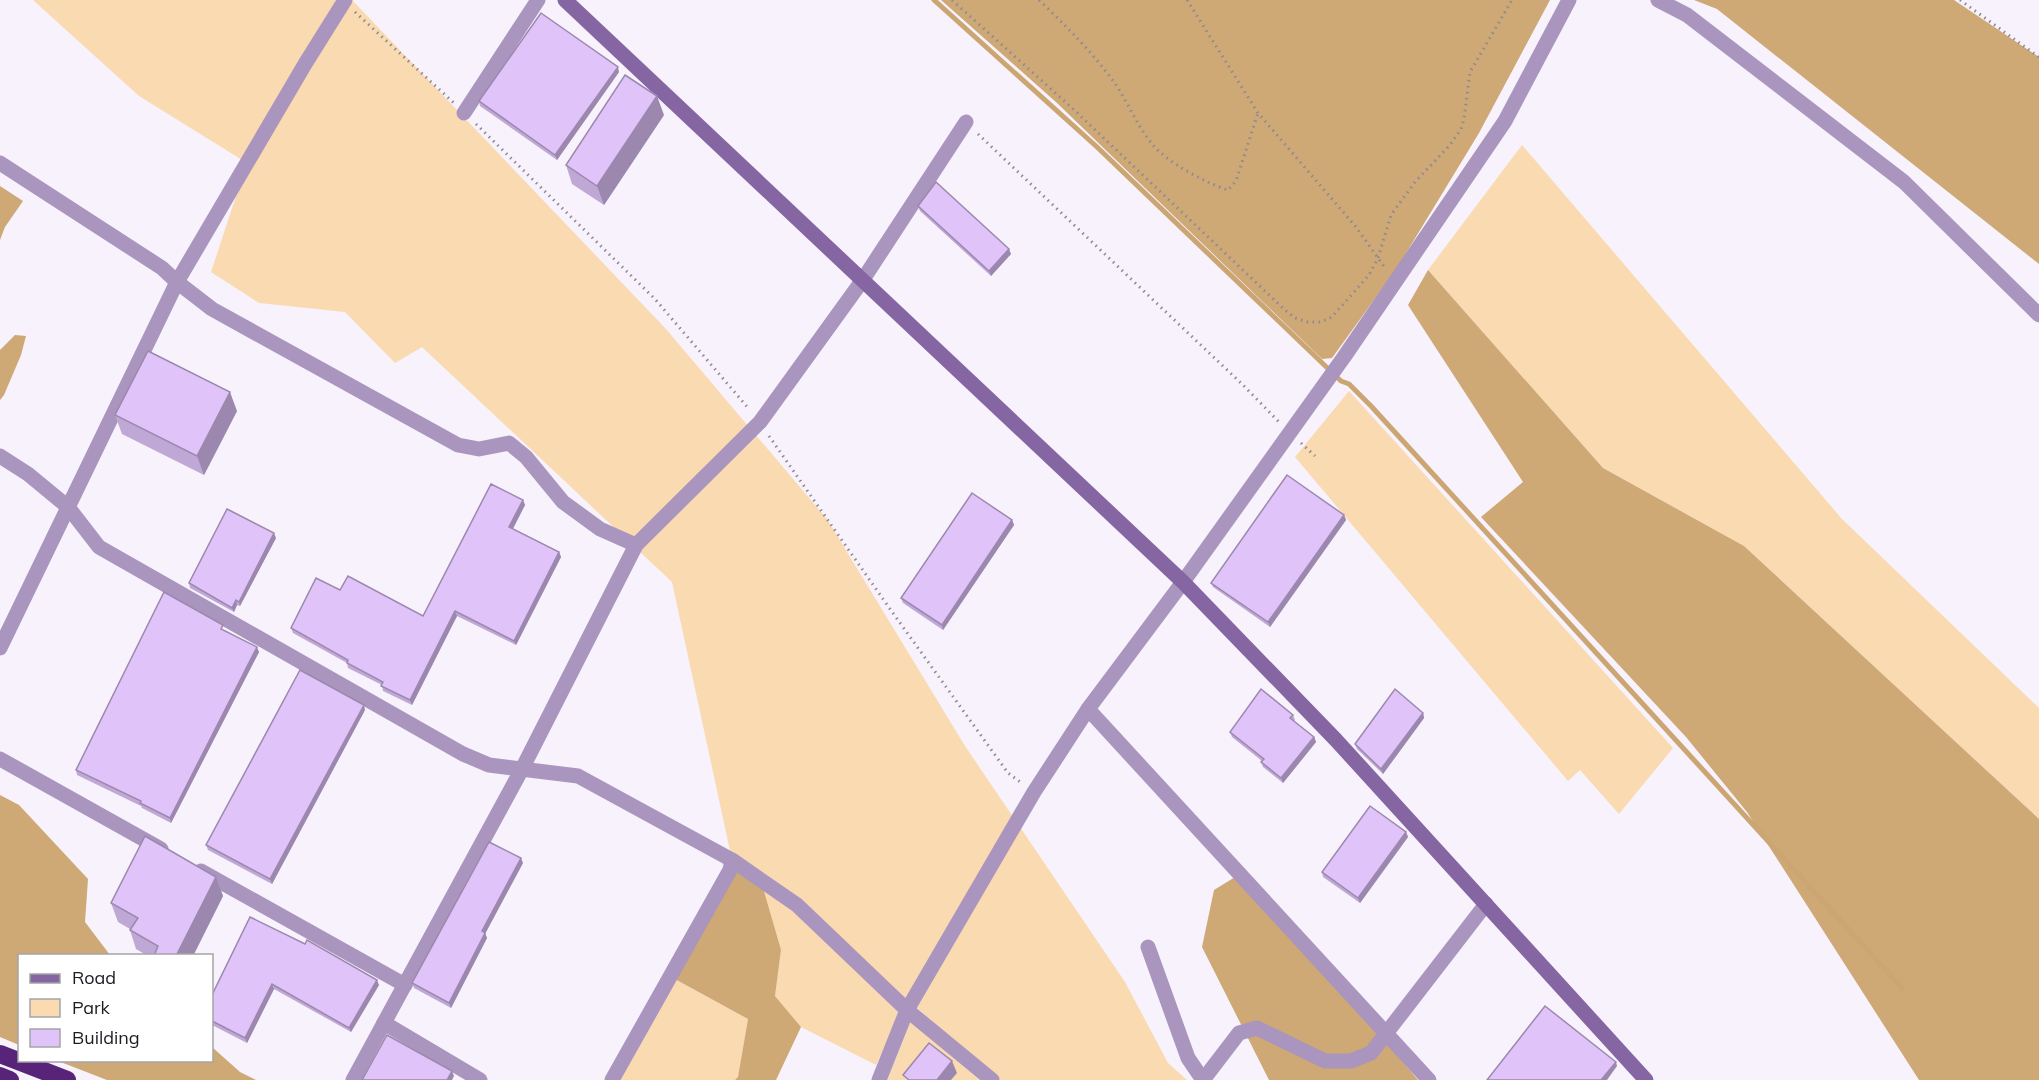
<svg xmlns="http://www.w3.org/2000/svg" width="2039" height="1080" viewBox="0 0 2039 1080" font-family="Mulish,sans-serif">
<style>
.green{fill:#f9dab1}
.forest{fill:#cea875}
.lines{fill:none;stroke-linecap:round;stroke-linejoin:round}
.stream{stroke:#cba572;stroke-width:5}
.path{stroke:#8e8993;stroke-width:3;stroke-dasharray:1.5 4.5;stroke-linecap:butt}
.street{stroke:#aa95be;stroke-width:15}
.secondary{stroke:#8666a2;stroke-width:15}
.highway{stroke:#572479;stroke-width:18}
.wall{fill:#c0a8d6}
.shaded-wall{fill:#9c88ae}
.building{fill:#dfc3f9;stroke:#9c88ae;stroke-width:1.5}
</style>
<rect width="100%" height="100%" fill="#f7f2fc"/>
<!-- green -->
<g class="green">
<path d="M 33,0 L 352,0 L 666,329 L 827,519 L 965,746 L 1125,982 L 1168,1063 L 1187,1080 L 998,1080 L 907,999 L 876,1065 L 801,1027 L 775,996 L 781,950 L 732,860 L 672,582 L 422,347 L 395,363 L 345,312 L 259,303 L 211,272 L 247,163 L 139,96 Z"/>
<path d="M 1522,145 L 1842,519 L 2039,708 L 2039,819 L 1744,546 L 1603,468 L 1428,270 Z"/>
<path d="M 1349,391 L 1673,748 L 1619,814 L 1580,770 L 1568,781 L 1295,457 Z"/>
<path d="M 673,978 L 748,1019 L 738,1078 L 735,1080 L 612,1080 Z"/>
<path d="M 913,1015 L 986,1080 L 887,1080 Z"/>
</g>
<!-- forest -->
<g class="forest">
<path d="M 941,0 L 1550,0 L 1479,133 L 1397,268 L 1332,358 L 1322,359 L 1057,103 Z"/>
<path d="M 1694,0 L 1954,0 L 2039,57 L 2039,264 L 1717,9 Z"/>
<path d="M 0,186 L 23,201 L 5,227 L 0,240 Z"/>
<path d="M 1428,270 L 1603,468 L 1744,546 L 2039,819 L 2039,1080 L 1919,1080 L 1747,812 L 1686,737 L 1481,517 L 1523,482 L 1408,305 Z"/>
<path d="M 15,335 L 26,336 L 21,355 L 4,395 L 0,400 L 0,350 Z"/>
<path d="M 0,795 L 19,805 L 88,879 L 85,922 L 110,955 L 20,956 L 19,1045 L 0,1037 Z"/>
<path d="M 730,870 L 761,881 L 781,950 L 775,996 L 801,1027 L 776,1080 L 735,1080 L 738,1077 L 748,1019 L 673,978 Z"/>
<path d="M 1240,874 L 1287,925 L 1418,1080 L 1269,1080 L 1202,947 L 1214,890 Z"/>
<path d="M 212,1047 L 240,1072 L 256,1080 L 107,1080 L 58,1061 L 212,1060 Z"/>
</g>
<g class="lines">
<!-- stream -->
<path class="stream" d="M 934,0 L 1097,147 L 1341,381 L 1349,384 L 1371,406 L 1902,988"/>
<!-- path -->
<g class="path">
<path d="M 952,0 L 1071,107 L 1285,310 L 1295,318 L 1308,322 L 1321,322 L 1332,317 L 1369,275 L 1378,258 L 1391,215 L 1415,182 L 1450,145 L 1461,129 L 1464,119 L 1470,72 L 1512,0"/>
<path d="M 1039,0 C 1065,25 1090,50 1111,78 C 1127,99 1136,125 1153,145 C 1168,163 1206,183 1228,190 L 1236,181 L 1258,113"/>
<path d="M 1187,0 L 1258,113 L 1356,227 L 1385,268"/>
<path d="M 1960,0 L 2039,57"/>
<path d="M 355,12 L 454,103"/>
<path d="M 476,124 L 655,299 L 749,409"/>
<path d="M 978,134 L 1243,385 L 1279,422"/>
<path d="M 769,436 L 890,609 L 1008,773 L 1023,784"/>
<path d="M 1301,443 L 1315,456"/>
</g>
<!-- street -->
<g class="street">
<path d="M 1658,0 L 1687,15 L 1904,182 L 2039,315"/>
<path d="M 464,113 L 538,0"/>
<path d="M 0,163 L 162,268 L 177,282 L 212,309 L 458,445 L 479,449 L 509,443 L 526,457 L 563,502 L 600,529 L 636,545"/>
<path d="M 0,456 L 28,474 L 68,507 L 99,547 L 463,754 L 489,765 L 578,776 L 732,860 L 797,905 L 907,1010 L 992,1080"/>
<path d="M 0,648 L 177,282 L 305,64 L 345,0"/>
<path d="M 1088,709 L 1429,1080"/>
<path d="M 0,759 L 161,849"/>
<path d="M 201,871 L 405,985"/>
<path d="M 1148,947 L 1188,1058 L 1203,1080"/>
<path d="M 384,1023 L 480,1080"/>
<path d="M 353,1080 L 522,769 L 636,545 L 760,422 L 862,281 L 966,122"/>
<path d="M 612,1080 L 730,870 L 732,860"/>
<path d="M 879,1080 L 907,1010 L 1034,792 L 1088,709 L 1183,582 L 1344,357 L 1505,121 L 1569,0"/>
<path d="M 1203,1080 L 1239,1033 L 1257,1028 L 1325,1061 L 1351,1061 L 1371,1053 L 1486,904"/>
</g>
<!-- secondary -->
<path class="secondary" d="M 565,0 L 1183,582 L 1336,740 L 1646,1080"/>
<!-- highway -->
<g class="highway">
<path d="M 0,1054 L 67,1080"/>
<path d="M 0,1076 L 10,1080"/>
</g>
</g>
<!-- wall -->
<g class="wall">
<path d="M 619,72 L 557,160 L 480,106 L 479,101 Z"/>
<path d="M 664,115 L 604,205 L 572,184 L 566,165 Z"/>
<path d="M 918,206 L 1011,254 L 991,276 L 920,211 Z"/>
<path d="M 237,411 L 204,475 L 122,434 L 115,415 Z"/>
<path d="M 523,500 L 525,505 L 513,529 L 559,552 L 561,557 L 516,645 L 457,616 L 412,705 L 383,691 L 382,685 L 348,668 L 347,663 L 293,633 L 291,628 L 340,590 L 423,616 Z"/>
<path d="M 1344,515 L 1346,520 L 1270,627 L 1213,587 L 1211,583 Z"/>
<path d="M 1012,520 L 1014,525 L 943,630 L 903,603 L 901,598 Z"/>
<path d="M 276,538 L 240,606 L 237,605 L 234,612 L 190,588 L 189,583 Z"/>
<path d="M 225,630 L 259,652 L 171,823 L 142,808 L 141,806 L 77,775 L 76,770 Z"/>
<path d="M 365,710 L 272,884 L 208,850 L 206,845 Z"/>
<path d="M 1423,713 L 1424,718 L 1383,774 L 1357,749 L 1355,744 Z"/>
<path d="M 1293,715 L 1295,720 L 1294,721 L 1314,737 L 1316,742 L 1283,783 L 1263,767 L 1261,762 L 1262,761 L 1232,737 L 1230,732 Z"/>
<path d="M 1406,832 L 1408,837 L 1360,903 L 1323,877 L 1322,872 Z"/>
<path d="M 523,863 L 485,933 L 487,938 L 451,1008 L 414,988 L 412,983 Z"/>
<path d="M 216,877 L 223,896 L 193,956 L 148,956 L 136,949 L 130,930 L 130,929 L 118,922 L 111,903 Z"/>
<path d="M 250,917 L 379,985 L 351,1032 L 274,989 L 247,1043 L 212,1025 L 212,995 Z"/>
</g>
<!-- shaded-wall -->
<g class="shaded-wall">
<path d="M 618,67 L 619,72 L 557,160 L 555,155 Z"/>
<path d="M 657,96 L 664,115 L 604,205 L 597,186 Z"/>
<path d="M 1009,249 L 1011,254 L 991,276 L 989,271 Z"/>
<path d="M 230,392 L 237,411 L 204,475 L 197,456 Z"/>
<path d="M 523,500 L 525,505 L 511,532 L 509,527 Z"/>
<path d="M 1344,515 L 1346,520 L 1270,627 L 1268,622 Z"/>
<path d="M 1012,520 L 1014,525 L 943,630 L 942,625 Z"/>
<path d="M 274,533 L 276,538 L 240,606 L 239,602 Z"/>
<path d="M 559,552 L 561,557 L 516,645 L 514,641 Z"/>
<path d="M 236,600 L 237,605 L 234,612 L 232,608 Z"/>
<path d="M 455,611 L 457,616 L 412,705 L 410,700 Z"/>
<path d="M 257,647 L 259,652 L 171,823 L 170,818 Z"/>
<path d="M 364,705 L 365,710 L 272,884 L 270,879 Z"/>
<path d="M 1423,713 L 1424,718 L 1383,774 L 1381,769 Z"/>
<path d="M 1314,737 L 1316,742 L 1283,783 L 1281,778 Z"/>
<path d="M 1406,832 L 1408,837 L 1360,903 L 1358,898 Z"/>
<path d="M 521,858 L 523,863 L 484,936 L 482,931 Z"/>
<path d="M 216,877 L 223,896 L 193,956 L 176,956 Z"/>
<path d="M 485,933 L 487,938 L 451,1008 L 449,1003 Z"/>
<path d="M 377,980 L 379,985 L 351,1032 L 349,1028 Z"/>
<path d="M 272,984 L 274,989 L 247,1043 L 245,1038 Z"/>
<path d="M 952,1061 L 957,1073 L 951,1080 L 937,1080 Z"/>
<path d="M 1616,1062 L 1617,1066 L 1607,1080 L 1601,1080 Z"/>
<path d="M 452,1071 L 454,1076 L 452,1080 L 447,1080 Z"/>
</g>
<!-- building -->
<g class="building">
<path d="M 541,13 L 618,67 L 555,155 L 479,101 Z"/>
<path d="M 625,75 L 657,96 L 597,186 L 566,165 Z"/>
<path d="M 936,182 L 1009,249 L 989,271 L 918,206 Z"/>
<path d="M 148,351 L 230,392 L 197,456 L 115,415 Z"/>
<path d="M 1287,475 L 1344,515 L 1268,622 L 1211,583 Z"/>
<path d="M 491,484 L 523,500 L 509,527 L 559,552 L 514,641 L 455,611 L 410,700 L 381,686 L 383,682 L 347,663 L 348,660 L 291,628 L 316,578 L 340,590 L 348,576 L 423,616 Z"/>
<path d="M 972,493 L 1012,520 L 942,625 L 901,598 Z"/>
<path d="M 227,509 L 274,533 L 239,602 L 236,600 L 232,608 L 189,583 Z"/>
<path d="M 164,592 L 223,625 L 221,629 L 257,647 L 170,818 L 140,803 L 141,801 L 76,770 Z"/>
<path d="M 300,670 L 364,705 L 270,879 L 206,845 Z"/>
<path d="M 1261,689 L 1293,715 L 1290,718 L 1314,737 L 1281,778 L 1261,762 L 1264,759 L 1230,732 Z"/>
<path d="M 1395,689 L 1423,713 L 1381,769 L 1355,744 Z"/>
<path d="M 1370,806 L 1406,832 L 1358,898 L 1322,872 Z"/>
<path d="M 145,836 L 216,877 L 176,956 L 154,956 L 158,946 L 130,930 L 138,918 L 111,903 Z"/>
<path d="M 489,842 L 521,858 L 482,931 L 485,933 L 449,1003 L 412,983 Z"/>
<path d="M 250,917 L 305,944 L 307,940 L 377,980 L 349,1028 L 272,984 L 245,1038 L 212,1021 L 212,995 Z"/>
<path d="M 1545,1006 L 1616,1062 L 1601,1080 L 1487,1080 Z"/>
<path d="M 387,1035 L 452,1071 L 447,1080 L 362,1080 Z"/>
<path d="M 929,1043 L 952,1061 L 937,1080 L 909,1080 L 903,1075 Z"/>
</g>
<!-- legend -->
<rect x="18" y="954" width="195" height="108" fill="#ffffff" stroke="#a5a4a7" stroke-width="1.5"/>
<rect x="30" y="974" width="30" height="9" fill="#8666a2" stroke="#a5a4a7" stroke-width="1.5"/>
<text x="72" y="984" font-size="18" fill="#1f1b24">Road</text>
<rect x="30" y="999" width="30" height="18" fill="#f9dab1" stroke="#a5a4a7" stroke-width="1.5"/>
<text x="72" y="1014" font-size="18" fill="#1f1b24">Park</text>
<rect x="30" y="1029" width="30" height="18" fill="#dfc3f9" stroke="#a5a4a7" stroke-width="1.5"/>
<text x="72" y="1044" font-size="18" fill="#1f1b24">Building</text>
</svg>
